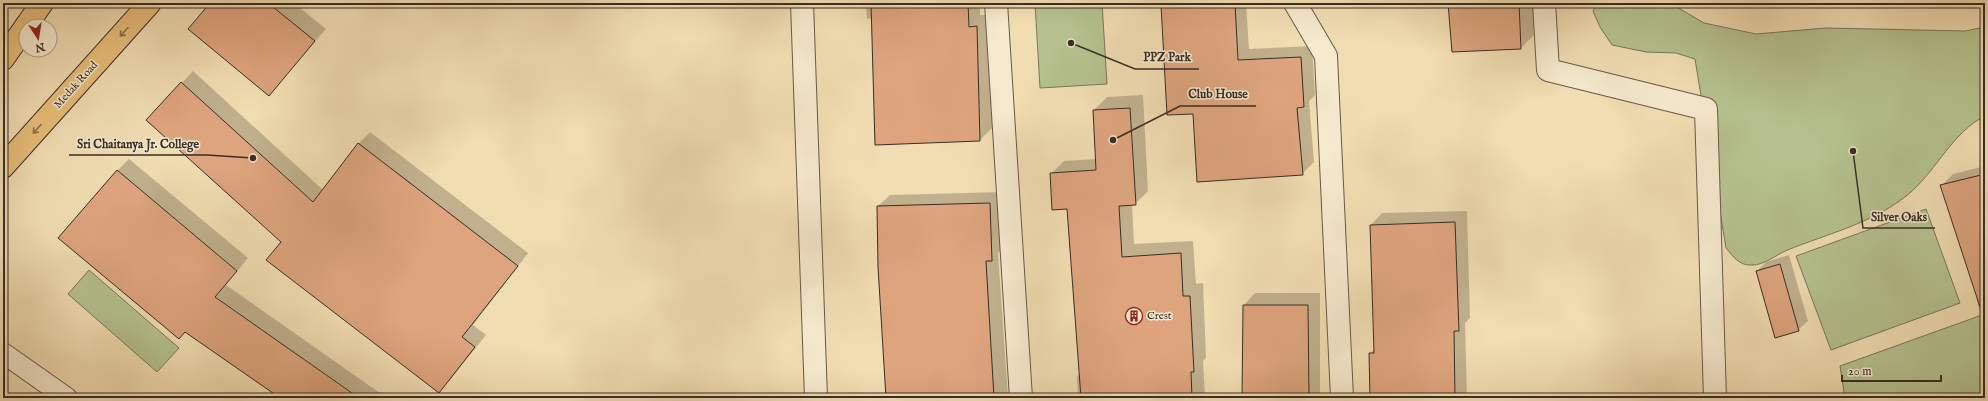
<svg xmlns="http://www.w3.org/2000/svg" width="1988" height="401" viewBox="0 0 1988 401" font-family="'IM FELL English',serif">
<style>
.green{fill:#b5c28f;stroke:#77785a}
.shadow{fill:#0003}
.building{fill:#dda47d;stroke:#392d26}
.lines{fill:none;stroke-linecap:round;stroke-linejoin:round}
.lane-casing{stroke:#675949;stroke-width:22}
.street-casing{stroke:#675949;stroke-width:24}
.primary-casing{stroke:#392d26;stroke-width:24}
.lane{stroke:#f6e9cd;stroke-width:20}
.street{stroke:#f6e9cd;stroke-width:22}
.primary{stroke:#e8be79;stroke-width:22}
.oneway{stroke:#886e4b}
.labels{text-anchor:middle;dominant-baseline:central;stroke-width:3;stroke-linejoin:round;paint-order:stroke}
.street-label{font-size:11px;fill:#392d26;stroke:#f6e9cd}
.poi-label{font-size:11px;fill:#392d26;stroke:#f6e9cd;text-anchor:start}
.leader{fill:none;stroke:#392d26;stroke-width:1.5}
.callout-dot{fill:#392d26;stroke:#f6e9cd;stroke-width:1.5}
.callout-label{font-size:12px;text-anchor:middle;font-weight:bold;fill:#392d26;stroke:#f6e9cd;stroke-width:3;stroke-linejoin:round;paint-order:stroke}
</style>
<rect width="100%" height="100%" fill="#f1ddb2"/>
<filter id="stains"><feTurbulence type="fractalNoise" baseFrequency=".005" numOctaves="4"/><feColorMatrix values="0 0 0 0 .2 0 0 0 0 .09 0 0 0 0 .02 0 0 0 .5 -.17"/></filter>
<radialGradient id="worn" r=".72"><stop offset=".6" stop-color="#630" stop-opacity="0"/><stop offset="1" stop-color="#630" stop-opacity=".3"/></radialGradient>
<!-- green -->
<g class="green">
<path d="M 1035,3 L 1102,3 L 1107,84 L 1040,88 Z"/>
<path d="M 1597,3 L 1670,3 L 1704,23 L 1756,34 L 1826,28 L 1965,31 L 1985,27 L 1985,116 C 1953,132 1937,169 1911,192 C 1875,223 1829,233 1785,251 C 1775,256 1764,265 1752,265 C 1739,266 1733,256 1726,248 L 1695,59 L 1676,53 L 1646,52 L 1612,45 L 1600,27 L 1593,11 Z"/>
<path d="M 1926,209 L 1960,303 L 1831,350 L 1796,256 Z"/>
<path d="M 89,270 L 179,348 L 157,372 L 68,294 Z"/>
<path d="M 1985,295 L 1985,398 L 1845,398 L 1840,366 L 1982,315 L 1977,298 Z"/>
</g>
<!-- shadow -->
<g class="shadow">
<path d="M 211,3 L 294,3 L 326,29 L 269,94 Z"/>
<path d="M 866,3 L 980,3 L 980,15 L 988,15 L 992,128 L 980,140 L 872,18 L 867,19 Z"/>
<path d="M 1162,3 L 1246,3 L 1249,49 L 1312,46 L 1315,95 L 1309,101 L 1314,162 L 1302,174 L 1194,112 L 1168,114 Z"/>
<path d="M 1449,3 L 1533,3 L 1534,35 L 1521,48 Z"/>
<path d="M 193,71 L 323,190 L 358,144 L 370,132 L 528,253 L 473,325 L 486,335 L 450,380 L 439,392 L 282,242 L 182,83 Z"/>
<path d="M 1143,95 L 1148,191 L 1135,204 L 1132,204 L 1134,244 L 1193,241 L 1196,284 L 1203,283 L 1206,358 L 1203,361 L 1205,398 L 1078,398 L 1077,377 L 1080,373 L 1068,208 L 1051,174 L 1064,161 L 1097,159 L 1094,110 L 1107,97 Z"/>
<path d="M 129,159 L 248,258 L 226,285 L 387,398 L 281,398 L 117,171 Z"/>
<path d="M 1985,166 L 1985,283 L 1941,186 L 1953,174 Z"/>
<path d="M 1002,192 L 1003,248 L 998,253 L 1008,398 L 887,398 L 878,206 L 890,195 Z"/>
<path d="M 1467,211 L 1470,318 L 1465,323 L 1467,398 L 1371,398 L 1370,353 L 1375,349 L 1371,225 L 1382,213 Z"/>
<path d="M 1789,255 L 1808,321 L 1798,330 L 1757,271 L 1766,262 Z"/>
<path d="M 1255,293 L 1320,293 L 1320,398 L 1243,398 L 1244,305 Z"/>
</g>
<!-- building -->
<g class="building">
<path d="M 210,3 L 268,3 L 315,41 L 269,96 L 188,29 Z"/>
<path d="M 871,3 L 968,3 L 969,27 L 977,26 L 980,141 L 875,145 Z"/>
<path d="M 1194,3 L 1235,3 L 1238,60 L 1301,57 L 1304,107 L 1297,108 L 1303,175 L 1197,182 L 1193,114 L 1167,115 L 1161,5 Z"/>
<path d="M 1448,3 L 1519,3 L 1521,49 L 1452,52 Z"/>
<path d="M 181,82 L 313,202 L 358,143 L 518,266 L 462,337 L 475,347 L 439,393 L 266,260 L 281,242 L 146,120 Z"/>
<path d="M 1130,108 L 1136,205 L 1119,206 L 1122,257 L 1181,253 L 1183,296 L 1190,296 L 1194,372 L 1191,372 L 1192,398 L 1081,398 L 1067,209 L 1052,210 L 1050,173 L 1096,170 L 1093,110 Z"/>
<path d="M 117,170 L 237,271 L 215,297 L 359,398 L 280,398 L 185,332 L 179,339 L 58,238 Z"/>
<path d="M 1985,174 L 1985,306 L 1980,307 L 1940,185 Z"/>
<path d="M 990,203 L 992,261 L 986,261 L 994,398 L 886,398 L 878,267 L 877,206 Z"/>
<path d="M 1455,222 L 1459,331 L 1454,331 L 1455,398 L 1370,398 L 1369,353 L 1374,353 L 1370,225 Z"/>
<path d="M 1780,264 L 1799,331 L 1775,338 L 1756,271 Z"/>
<path d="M 1243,305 L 1308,305 L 1309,398 L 1242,398 Z"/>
</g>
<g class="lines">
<!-- lane casing -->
<g class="lane-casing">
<path id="lane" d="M 3,353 L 67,398"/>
</g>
<!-- street casing -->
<g class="street-casing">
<g id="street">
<path d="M 802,3 L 816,398"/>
<path d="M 996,3 L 1021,398"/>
<path d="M 1295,3 L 1326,56 L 1342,398"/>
<path d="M 1544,3 L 1548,70 L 1706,109 L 1715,398"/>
</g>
</g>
<!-- primary casing -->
<g class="primary-casing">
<g id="primary">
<path d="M 26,26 L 42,3"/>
<path d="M 3,59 L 26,26"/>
<path d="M 3,167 L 150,3"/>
</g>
</g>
<!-- lane -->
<use href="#lane" class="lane"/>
<!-- street -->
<use href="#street" class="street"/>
<!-- primary -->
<use href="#primary" class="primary"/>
</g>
<!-- one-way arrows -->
<defs><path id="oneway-shaft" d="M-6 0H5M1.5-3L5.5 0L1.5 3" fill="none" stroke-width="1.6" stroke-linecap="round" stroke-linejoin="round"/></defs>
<g class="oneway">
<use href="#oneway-shaft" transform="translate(124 32) rotate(132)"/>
<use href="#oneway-shaft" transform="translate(37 129) rotate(132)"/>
</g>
<!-- icons -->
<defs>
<g id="building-ring" transform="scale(0.9)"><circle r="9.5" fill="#f6e9cd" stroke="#8f2418" stroke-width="1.5"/><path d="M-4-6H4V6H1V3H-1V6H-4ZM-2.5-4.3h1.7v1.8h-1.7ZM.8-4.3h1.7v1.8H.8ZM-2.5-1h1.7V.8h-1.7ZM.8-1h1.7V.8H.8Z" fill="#8f2418"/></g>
</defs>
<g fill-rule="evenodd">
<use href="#building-ring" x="1134" y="316"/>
</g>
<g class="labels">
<!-- street labels -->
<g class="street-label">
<text transform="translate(76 85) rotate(-48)">Medak Road</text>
</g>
<!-- poi labels -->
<g class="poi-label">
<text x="1147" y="316">Crest</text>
</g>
</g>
<!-- callouts -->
<path class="leader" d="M1071 43L1135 69H1199M1113 140L1180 106H1256M253 158L207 155H69M1853 151L1863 228H1935"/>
<g class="callout-dot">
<circle cx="1071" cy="43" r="4"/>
<circle cx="1113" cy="140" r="4"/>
<circle cx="253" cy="158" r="4"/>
<circle cx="1853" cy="151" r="4"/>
</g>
<g class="callout-label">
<text x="1167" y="61">PPZ Park</text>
<text x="1218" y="98">Club House</text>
<text x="138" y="148">Sri Chaitanya Jr. College</text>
<text x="1899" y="221">Silver Oaks</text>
</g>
<!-- margin -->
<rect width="1988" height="401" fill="none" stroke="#f1ddb2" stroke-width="16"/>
<rect x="4" y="4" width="1980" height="393" fill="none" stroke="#392d26" stroke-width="2"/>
<rect x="8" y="8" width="1972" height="385" fill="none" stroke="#392d26"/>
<!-- north arrow -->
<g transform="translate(38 38) rotate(168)"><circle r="19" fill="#f6e9cd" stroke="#aa9e8a"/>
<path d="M0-3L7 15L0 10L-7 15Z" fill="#8f2418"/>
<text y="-6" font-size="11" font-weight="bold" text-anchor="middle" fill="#392d26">N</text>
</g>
<!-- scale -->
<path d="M1842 375v6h99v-6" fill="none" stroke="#392d26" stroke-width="2"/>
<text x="1848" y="375" font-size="12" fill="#392d26" stroke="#f6e9cd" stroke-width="3" paint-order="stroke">20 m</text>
<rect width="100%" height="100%" filter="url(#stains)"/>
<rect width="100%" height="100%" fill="url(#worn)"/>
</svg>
